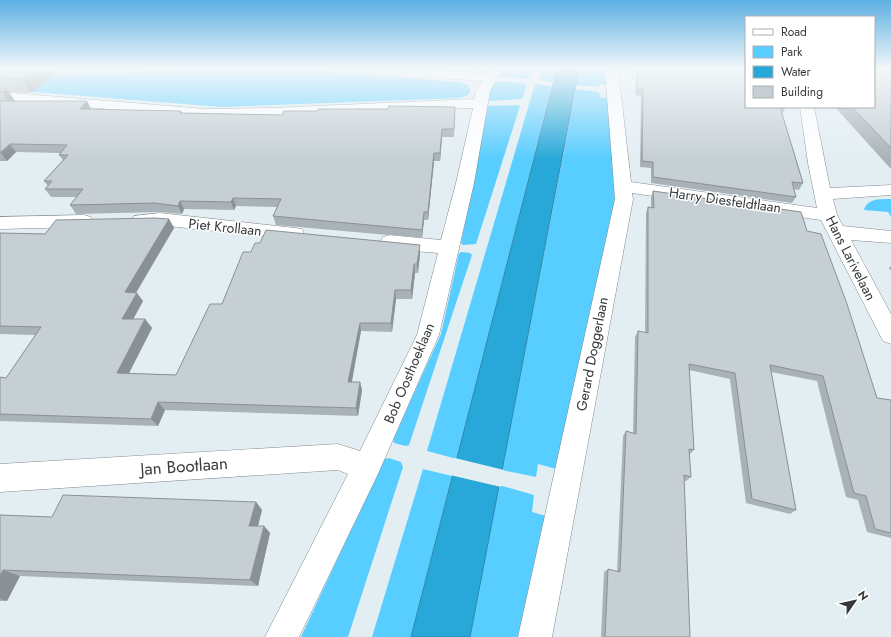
<svg xmlns="http://www.w3.org/2000/svg" width="891" height="637" viewBox="0 0 891 637" font-family="Jost,sans-serif">
<style>
.green{fill:#58cdff}
.water{fill:#28a8d9;stroke:#2c87aa}
.pier{fill:#e3eef3}
.lines{fill:none;stroke-linecap:round;stroke-linejoin:round}
.minor-casing{stroke:#808a8f;stroke-width:1}
.minor{fill:#fff;fill-rule:evenodd}
.wall{fill:#a9b2b6}
.shaded-wall{fill:#8a9194}
.building{fill:#c5cfd4;stroke:#8a9194}
.labels{text-anchor:middle;dominant-baseline:central;stroke-width:3;stroke-linejoin:round;paint-order:stroke}
.street-label{font-size:14px;fill:#35393b;stroke:#fff}
.near-street-label{font-size:17px;fill:#35393b;stroke:#fff}
</style>
<rect width="100%" height="100%" fill="#e3eef3"/>
<!-- green -->
<g class="green">
<path d="M 230,69 L 290,69 L 460,82 L 468,86 L 471,91 L 467,96 L 458,98 L 222,107 L 21,91 L 36,76 Z"/>
<path d="M 503,69 L 532,69 L 529,77 L 526,79 L 500,77 L 499,76 Z"/>
<path d="M 542,69 L 557,69 L 553,82 L 539,80 Z"/>
<path d="M 579,69 L 605,69 L 607,85 L 600,84 L 599,87 L 576,85 Z"/>
<path d="M 496,81 L 524,83 L 527,85 L 522,99 L 487,101 L 489,91 Z"/>
<path d="M 535,84 L 552,86 L 457,459 L 427,451 Z"/>
<path d="M 576,89 L 599,92 L 600,97 L 608,98 L 616,198 L 556,469 L 538,464 L 536,477 L 502,470 Z"/>
<path d="M 517,105 L 520,106 L 476,244 L 463,245 L 461,243 L 487,106 Z"/>
<path d="M 891,199 L 891,217 L 888,212 L 864,210 C 867,198 881,199 891,199 Z"/>
<path d="M 462,252 L 470,253 L 472,255 L 409,445 L 406,446 L 394,443 L 393,439 L 441,334 L 459,253 Z"/>
<path d="M 389,458 L 401,462 L 403,467 L 348,637 L 301,637 L 384,459 Z"/>
<path d="M 423,469 L 452,476 L 411,637 L 372,637 Z"/>
<path d="M 499,485 L 534,495 L 532,512 L 546,516 L 519,637 L 470,637 Z"/>
</g>
<!-- water -->
<path class="water" d="M 557,69 L 579,69 L 470,637 L 411,637 Z"/>
<!-- pier -->
<path class="pier" d="M 455,458 L 504,470 L 501,487 L 450,475 Z"/>
<g class="lines">
<!-- minor casing -->
<g class="minor-casing">
<g id="minor">
<path d="M 40,69 L 71,69 L 70,72 C 61,74 50,74 41,72 Z"/>
<path d="M 361,69 L 428,69 L 487,74 L 489,69 L 502,69 L 490,91 L 474,183 L 439,335 L 377,476 L 299,637 L 265,637 L 348,474 L 338,470 L 0,492 L 0,464 L 338,444 L 360,451 L 417,335 L 438,253 L 390,249 L 383,247 L 380,242 L 383,237 L 390,235 L 441,240 L 456,183 L 473,108 L 271,116 L 205,117 L 0,100 L 0,92 L 205,109 L 271,108 L 474,99 L 476,91 L 482,81 L 367,73 L 362,72 Z"/>
<path d="M 605,69 L 618,69 L 631,182 L 817,208 L 808,163 L 800,107 L 814,107 L 830,188 L 891,185 L 891,195 L 833,199 L 837,215 L 843,226 L 891,231 L 891,243 L 851,240 L 891,314 L 891,344 L 883,341 L 821,220 L 632,193 L 633,199 L 552,637 L 518,637 L 615,199 Z"/>
<path d="M 160,213 L 295,228 L 302,229 L 304,234 L 302,239 L 295,240 L 160,225 L 141,226 L 134,224 L 132,220 L 134,216 Z"/>
<path d="M 84,215 L 91,217 L 93,221 L 91,225 L 84,227 L 0,229 L 0,217 Z"/>
</g>
</g>
<!-- minor -->
<use href="#minor" class="minor"/>
</g>
<!-- wall -->
<g class="wall">
<path d="M 0,69 L 51,69 L 54,75 L 30,93 L 9,92 L 15,101 L 91,109 L 181,111 L 182,113 L 282,115 L 317,111 L 455,107 L 454,137 L 442,137 L 440,161 L 434,161 L 428,220 L 424,220 L 422,238 L 276,225 L 273,216 L 277,207 L 236,206 L 234,210 L 184,209 L 182,214 L 160,212 L 76,214 L 70,205 L 76,197 L 51,197 L 45,189 L 48,186 L 44,181 L 63,160 L 59,155 L 60,153 L 16,152 L 7,161 L 0,161 Z"/>
<path d="M 637,69 L 746,69 L 746,107 L 786,107 L 783,113 L 782,113 L 803,183 L 799,190 L 794,189 L 796,197 L 792,203 L 651,183 L 651,168 L 640,167 L 641,96 L 635,95 Z"/>
<path d="M 874,69 L 891,69 L 891,168 L 890,168 L 835,107 L 874,107 Z"/>
<path d="M 653,191 L 807,231 L 877,398 L 891,400 L 891,538 L 867,532 L 858,500 L 846,497 L 817,381 L 771,372 L 796,510 L 790,514 L 746,503 L 730,379 L 689,370 L 694,450 L 689,455 L 691,477 L 686,481 L 684,481 L 690,637 L 601,637 L 604,572 L 608,569 L 617,572 L 623,436 L 626,431 L 633,433 L 635,337 L 638,331 L 645,333 L 646,213 L 648,207 L 651,207 L 651,197 Z"/>
<path d="M 169,219 L 174,228 L 136,293 L 143,301 L 133,319 L 145,319 L 152,328 L 129,373 L 176,375 L 222,304 L 420,254 L 418,273 L 415,273 L 412,299 L 396,299 L 392,332 L 361,331 L 352,382 L 360,382 L 362,390 L 358,416 L 165,410 L 158,426 L 0,421 L 0,377 L 6,378 L 35,335 L 0,334 L 0,233 L 45,234 Z"/>
<path d="M 891,266 L 891,271 L 889,268 Z"/>
<path d="M 256,502 L 262,510 L 258,526 L 264,526 L 270,533 L 258,586 L 20,576 L 7,601 L 0,601 L 0,515 L 52,517 Z"/>
</g>
<!-- shaded-wall -->
<g class="shaded-wall">
<path d="M 34,69 L 51,69 L 54,75 L 30,93 L 21,79 Z"/>
<path d="M 7,89 L 16,103 L 12,106 L 2,92 Z"/>
<path d="M 87,101 L 91,109 L 80,109 Z"/>
<path d="M 442,129 L 442,137 L 440,161 L 440,153 Z"/>
<path d="M 10,144 L 16,152 L 7,161 L 1,153 Z"/>
<path d="M 434,153 L 434,161 L 428,220 L 428,212 Z"/>
<path d="M 233,198 L 236,206 L 234,210 L 231,202 Z"/>
<path d="M 180,201 L 184,209 L 182,214 L 178,206 Z"/>
<path d="M 424,212 L 424,220 L 422,238 L 422,230 Z"/>
<path d="M 169,219 L 174,228 L 131,301 L 125,292 Z"/>
<path d="M 420,245 L 420,254 L 418,273 L 417,264 Z"/>
<path d="M 414,264 L 415,273 L 412,299 L 411,290 Z"/>
<path d="M 395,290 L 396,299 L 392,332 L 391,323 Z"/>
<path d="M 137,293 L 143,301 L 129,327 L 122,319 Z"/>
<path d="M 145,319 L 152,328 L 125,381 L 117,373 Z"/>
<path d="M 360,323 L 361,331 L 350,390 L 348,382 Z"/>
<path d="M 360,382 L 362,390 L 358,416 L 356,408 Z"/>
<path d="M 158,402 L 165,410 L 158,426 L 151,419 Z"/>
<path d="M 256,502 L 262,510 L 256,533 L 249,526 Z"/>
<path d="M 264,526 L 270,533 L 258,586 L 250,580 Z"/>
<path d="M 3,570 L 20,576 L 7,601 L 0,599 L 0,576 Z"/>
</g>
<!-- building -->
<g class="building">
<path d="M 0,69 L 34,69 L 21,79 L 0,78 Z"/>
<path d="M 638,69 L 746,69 L 746,107 L 780,107 L 803,183 L 792,182 L 796,197 L 653,177 L 653,162 L 642,161 L 643,90 L 637,89 Z"/>
<path d="M 874,69 L 880,69 L 880,72 L 891,72 L 891,148 L 852,107 L 874,107 Z"/>
<path d="M 0,88 L 7,89 L 2,92 L 0,92 Z"/>
<path d="M 0,101 L 87,101 L 80,109 L 181,111 L 180,113 L 282,115 L 284,111 L 317,111 L 318,109 L 388,109 L 389,106 L 455,107 L 454,129 L 442,129 L 440,153 L 434,153 L 428,212 L 424,212 L 422,230 L 273,216 L 281,199 L 233,198 L 231,202 L 180,201 L 178,206 L 155,203 L 70,205 L 83,189 L 45,189 L 52,181 L 44,181 L 68,155 L 59,155 L 67,145 L 10,144 L 0,153 Z"/>
<path d="M 653,191 L 801,212 L 807,231 L 821,234 L 847,304 L 877,398 L 891,400 L 891,533 L 875,529 L 866,496 L 854,493 L 823,376 L 770,365 L 796,510 L 752,499 L 735,373 L 689,364 L 694,450 L 689,449 L 691,477 L 684,475 L 690,637 L 605,637 L 608,569 L 620,572 L 626,431 L 636,434 L 638,331 L 648,333 L 648,207 L 654,208 Z"/>
<path d="M 155,218 L 169,219 L 125,292 L 137,293 L 122,319 L 145,319 L 117,373 L 176,375 L 210,304 L 222,304 L 243,252 L 251,252 L 255,243 L 260,243 L 266,230 L 420,245 L 417,264 L 414,264 L 411,290 L 395,290 L 391,323 L 360,323 L 348,382 L 360,382 L 356,408 L 158,402 L 151,419 L 0,414 L 0,377 L 6,378 L 41,327 L 0,326 L 0,233 L 45,234 L 56,220 Z"/>
<path d="M 63,495 L 256,502 L 249,526 L 264,526 L 250,580 L 3,570 L 0,576 L 0,515 L 52,517 Z"/>
</g>
<!-- sky -->
<linearGradient id="sky" x2="0" y2="1"><stop stop-color="#5bafe2"/><stop offset="0.43" stop-color="#f2f7fa"/><stop offset="1" stop-color="#f2f7fa" stop-opacity="0"/></linearGradient>
<rect width="891" height="159" fill="url(#sky)"/>
<g class="labels">
<!-- street labels -->
<g class="street-label">
<text transform="translate(725 200) rotate(8)">Harry Diesfeldtlaan</text>
<text transform="translate(225 227) rotate(6)">Piet Krollaan</text>
<text transform="translate(851 258) rotate(63)">Hans Larivelaan</text>
<text transform="translate(592 354) rotate(-79)">Gerard Doggerlaan</text>
<text transform="translate(409 373) rotate(-67)">Bob Oosthoeklaan</text>
</g>
<!-- near-street labels -->
<g class="near-street-label">
<text transform="translate(184 466) rotate(-4)">Jan Bootlaan</text>
</g>
</g>
<!-- legend -->
<rect x="745" y="16" width="130" height="92" fill="#ffffff" stroke="#aeb0b1"/>
<rect x="753" y="29" width="20" height="6" fill="#ffffff" stroke="#aeb0b1"/>
<text x="781" y="36" font-size="12" fill="#35393b">Road</text>
<rect x="753" y="46" width="20" height="12" fill="#58cdff" stroke="#aeb0b1"/>
<text x="781" y="56" font-size="12" fill="#35393b">Park</text>
<rect x="753" y="66" width="20" height="12" fill="#28a8d9" stroke="#aeb0b1"/>
<text x="781" y="76" font-size="12" fill="#35393b">Water</text>
<rect x="753" y="86" width="20" height="12" fill="#c5cfd4" stroke="#aeb0b1"/>
<text x="781" y="96" font-size="12" fill="#35393b">Building</text>
<!-- north arrow -->
<g transform="translate(855 601) rotate(56)" stroke="#ffffff" stroke-width="3" paint-order="stroke">
<path d="M0-3L7 15L0 10L-7 15Z" fill="#35393b"/>
<text y="-6" font-size="11" font-weight="bold" text-anchor="middle" fill="#35393b">N</text>
</g>
</svg>
